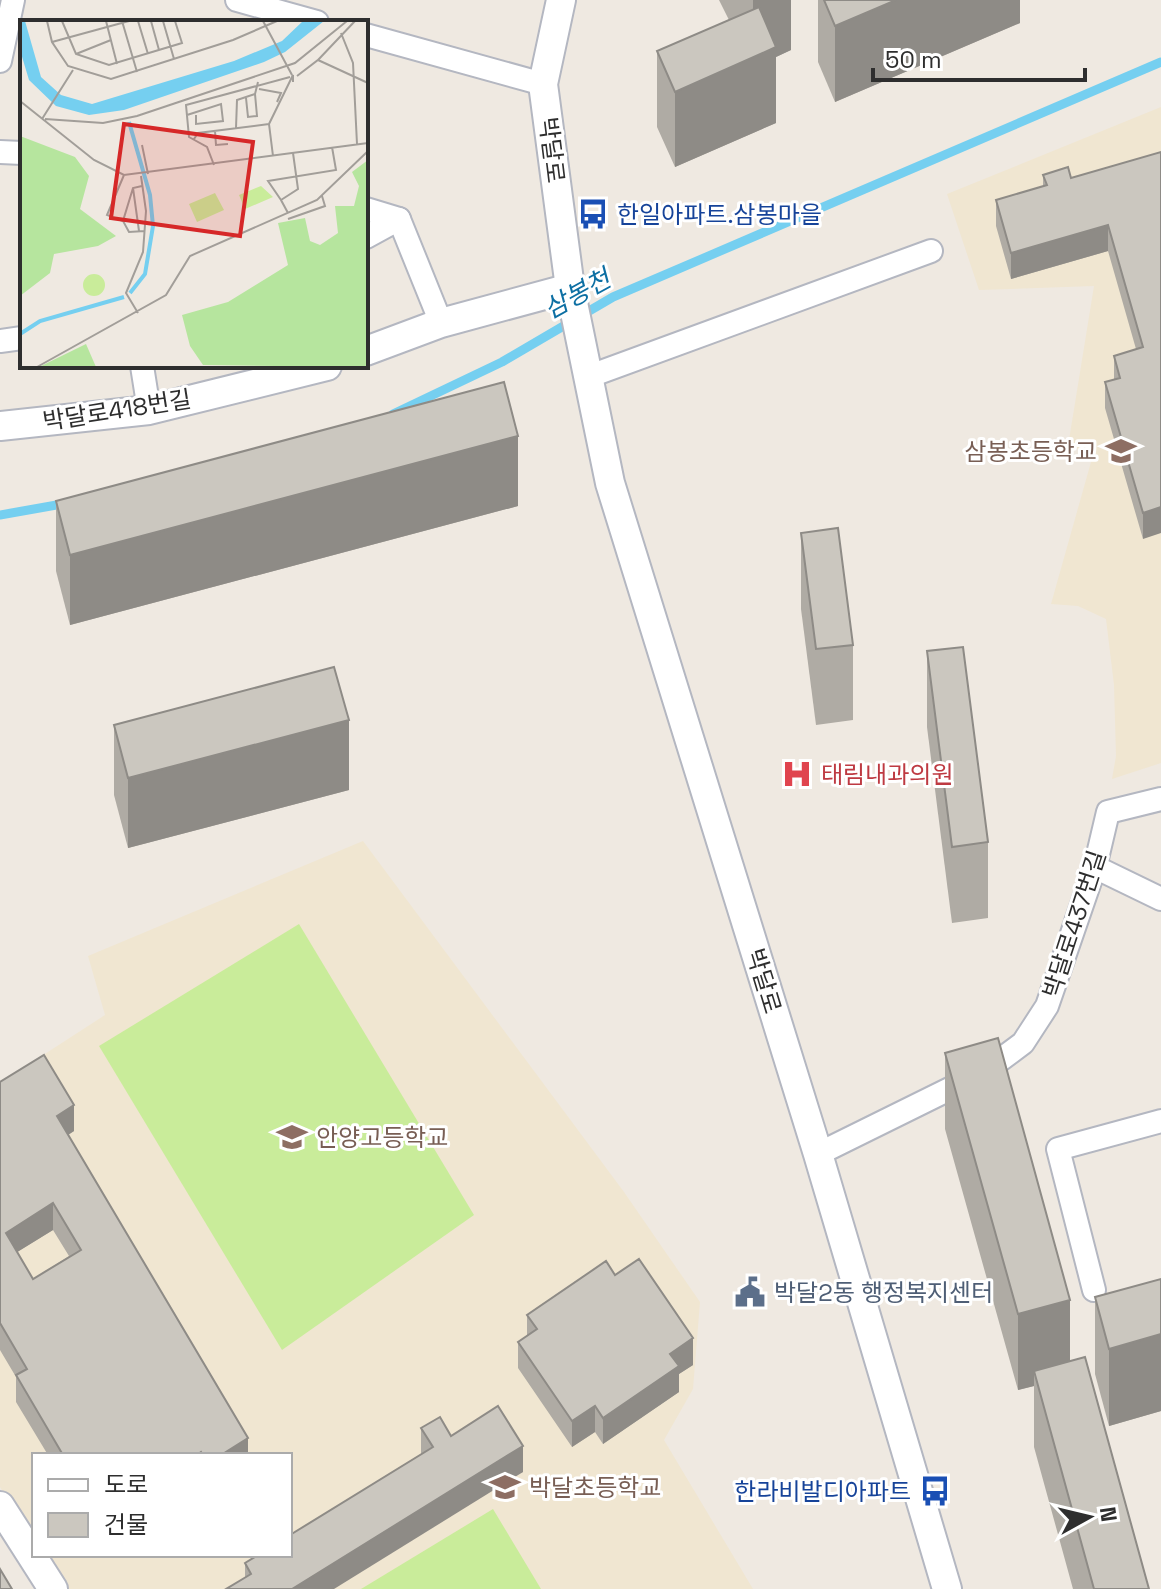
<svg xmlns="http://www.w3.org/2000/svg" width="1161" height="1589" viewBox="0 0 1161 1589" font-family="'Space Grotesk','Noto Sans KR',sans-serif">
<style>
.education{fill:#f0e6d1}
.pitch{fill:#c9ec9a}
.lines{fill:none;stroke-linecap:round;stroke-linejoin:round}
.stream{stroke:#75cff0;stroke-width:9}
.minor-casing{stroke:#b4b7c1;stroke-width:26}
.tertiary-casing{stroke:#b4b7c1;stroke-width:32}
.minor{stroke:#fff;stroke-width:22}
.tertiary{stroke:#fff;stroke-width:28}
.wall{fill:#afaba4;fill-rule:evenodd}
.shaded-wall{fill:#8e8b86}
.building{fill:#cbc7bf;stroke:#8e8b86;stroke-width:2;fill-rule:evenodd}
.labels{text-anchor:middle;dominant-baseline:central;stroke-width:6;stroke-linejoin:round;paint-order:stroke}
.street-label{font-size:24px;fill:#2e2e2e;stroke:#fff}
.transit-label{font-size:24px;fill:#164399;stroke:#fff;text-anchor:start}
.education-label{font-size:24px;fill:#785e54;stroke:#fff;text-anchor:start}
.health-label{font-size:24px;fill:#be3a42;stroke:#fff;text-anchor:start}
.service-label{font-size:24px;fill:#4e5e75;stroke:#fff;text-anchor:start}
.water-label{font-size:26px;font-style:italic;fill:#0d6fa3;stroke:#fff}
.inset-river{fill:none;stroke:#75cff0;stroke-width:4}
.inset-road{fill:none;stroke:#a29e99;stroke-width:2}
.view{fill:#d62828;fill-opacity:0.15;stroke:#d62828;stroke-width:4}
.inset-edge{fill:none;stroke:#2e2e2e;stroke-width:4}
</style>
<rect width="100%" height="100%" fill="#efe9e1"/>
<!-- education -->
<g class="education">
<path d="M 1161,107 L 1161,763 L 1112,779 L 1116,756 L 1114,685 L 1106,619 L 1078,606 L 1051,604 L 1091,462 L 1069,440 L 1094,286 L 979,290 L 947,194 Z"/>
<path d="M 363,841 L 624,1192 L 700,1302 L 693,1389 L 664,1440 L 753,1589 L 63,1589 L 42,1555 L 290,1555 L 290,1455 L 34,1455 L 34,1542 L 0,1487 L 0,1083 L 105,1015 L 88,956 Z"/>
</g>
<!-- pitch -->
<g class="pitch">
<path d="M 299,924 L 474,1215 L 282,1350 L 99,1046 Z"/>
<path d="M 493,1509 L 541,1589 L 361,1589 Z"/>
</g>
<g class="lines">
<!-- stream -->
<g class="stream">
<path d="M 393,414 L 502,362 L 613,297 L 1161,62"/>
<path d="M 0,515 L 68,503"/>
</g>
<!-- minor casing -->
<g class="minor-casing">
<g id="minor">
<path d="M 237,0 L 317,22"/>
<path d="M 366,35 L 543,84"/>
<path d="M 0,61 L 13,0"/>
<path d="M 0,152 L 22,153"/>
<path d="M 366,209 L 399,219 L 441,323"/>
<path d="M 366,237 L 399,219"/>
<path d="M 0,341 L 22,338"/>
<path d="M 142,366 L 149,410"/>
<path d="M 590,376 L 931,251"/>
<path d="M 1095,867 L 1161,899"/>
<path d="M 818,1154 L 984,1072 L 1023,1043 L 1047,1006 L 1095,867 L 1108,812 L 1161,799"/>
<path d="M 1094,1290 L 1058,1149 L 1161,1121"/>
</g>
</g>
<!-- tertiary casing -->
<g class="tertiary-casing">
<g id="tertiary">
<path d="M 561,0 L 543,84 L 570,288 L 610,483 L 818,1154 L 947,1589"/>
<path d="M 366,351 L 441,323 L 570,288"/>
<path d="M 0,426 L 149,410 L 327,366"/>
<path d="M 0,1506 L 53,1589"/>
</g>
</g>
<!-- minor -->
<use href="#minor" class="minor"/>
<!-- tertiary -->
<use href="#tertiary" class="tertiary"/>
</g>
<!-- wall -->
<g class="wall">
<path d="M 719,0 L 791,0 L 791,50 L 776,57 L 776,123 L 675,167 L 657,127 L 657,51 L 729,20 Z"/>
<path d="M 818,0 L 1020,0 L 1020,23 L 835,102 L 818,62 Z"/>
<path d="M 1161,152 L 1143,539 L 1105,408 L 1105,382 L 1114,380 L 1114,356 L 1136,349 L 1108,251 L 1011,279 L 996,226 L 996,200 L 1043,186 L 1043,175 L 1071,178 Z"/>
<path d="M 56,501 L 518,506 L 70,625 L 56,571 Z"/>
<path d="M 801,533 L 853,645 L 853,720 L 816,725 L 801,609 Z"/>
<path d="M 927,651 L 988,842 L 988,918 L 952,923 L 927,727 Z"/>
<path d="M 114,725 L 349,790 L 128,848 L 114,795 Z"/>
<path d="M 945,1053 L 1070,1361 L 1149,1589 L 1073,1589 L 1034,1447 L 1034,1386 L 1018,1390 L 945,1129 Z"/>
<path d="M 0,1082 L 74,1131 L 68,1135 L 248,1455 L 48,1455 L 16,1402 L 16,1377 L 0,1350 ZM 53,1230 L 69,1256 L 33,1279 L 17,1252 Z"/>
<path d="M 615,1275 L 693,1365 L 679,1374 L 679,1392 L 603,1444 L 595,1432 L 572,1447 L 518,1368 L 518,1342 L 527,1336 L 527,1315 Z"/>
<path d="M 1161,1279 L 1161,1411 L 1109,1426 L 1095,1374 L 1095,1297 Z"/>
<path d="M 421,1428 L 451,1436 L 523,1472 L 245,1577 L 245,1563 L 421,1454 Z"/>
</g>
<!-- shaded-wall -->
<g class="shaded-wall">
<path d="M 753,0 L 791,0 L 791,50 L 776,57 L 776,123 L 675,167 L 675,92 L 753,57 Z"/>
<path d="M 896,0 L 1020,0 L 1020,23 L 835,102 L 835,26 Z"/>
<path d="M 1108,225 L 1108,251 L 1011,279 L 1011,253 Z"/>
<path d="M 518,436 L 518,506 L 70,625 L 70,555 Z"/>
<path d="M 1161,507 L 1161,533 L 1143,539 L 1143,513 Z"/>
<path d="M 349,720 L 349,790 L 128,848 L 128,778 Z"/>
<path d="M 74,1105 L 74,1131 L 57,1142 L 57,1116 Z"/>
<path d="M 53,1203 L 53,1230 L 6,1259 L 6,1233 Z"/>
<path d="M 1070,1300 L 1070,1375 L 1034,1371 L 1034,1386 L 1018,1390 L 1018,1314 Z"/>
<path d="M 1161,1334 L 1161,1411 L 1109,1426 L 1109,1349 Z"/>
<path d="M 693,1338 L 693,1365 L 679,1374 L 679,1392 L 603,1444 L 603,1418 L 670,1354 Z"/>
<path d="M 595,1406 L 595,1432 L 572,1447 L 572,1421 Z"/>
<path d="M 248,1438 L 248,1455 L 221,1455 Z"/>
<path d="M 523,1446 L 523,1472 L 334,1589 L 292,1589 Z"/>
</g>
<!-- building -->
<g class="building">
<path d="M 824,0 L 896,0 L 835,26 Z"/>
<path d="M 759,7 L 776,47 L 675,92 L 657,51 Z"/>
<path d="M 1161,152 L 1161,507 L 1143,513 L 1105,382 L 1120,378 L 1114,356 L 1143,347 L 1108,225 L 1011,253 L 996,200 L 1047,185 L 1043,175 L 1068,167 L 1071,178 Z"/>
<path d="M 504,382 L 518,436 L 70,555 L 56,501 Z"/>
<path d="M 838,528 L 853,645 L 816,649 L 801,533 Z"/>
<path d="M 963,647 L 988,842 L 952,847 L 927,651 Z"/>
<path d="M 334,667 L 349,720 L 128,778 L 114,725 Z"/>
<path d="M 998,1038 L 1070,1300 L 1018,1314 L 945,1053 Z"/>
<path d="M 44,1055 L 74,1105 L 57,1116 L 248,1438 L 221,1455 L 203,1455 L 201,1452 L 197,1455 L 63,1455 L 16,1375 L 27,1369 L 0,1323 L 0,1082 ZM 53,1203 L 81,1250 L 33,1279 L 6,1233 Z"/>
<path d="M 639,1259 L 693,1338 L 670,1354 L 679,1366 L 603,1418 L 595,1406 L 572,1421 L 518,1342 L 537,1329 L 527,1315 L 606,1261 L 615,1275 Z"/>
<path d="M 1161,1279 L 1161,1334 L 1109,1349 L 1095,1297 Z"/>
<path d="M 1085,1357 L 1149,1589 L 1094,1589 L 1034,1371 Z"/>
<path d="M 498,1406 L 523,1446 L 292,1589 L 226,1589 L 251,1574 L 245,1563 L 258,1555 L 290,1555 L 290,1535 L 433,1447 L 421,1428 L 440,1417 L 451,1436 Z"/>
<path d="M 0,1569 L 12,1589 L 0,1589 Z"/>
</g>
<!-- icons -->
<defs>
<g id="bus-bare" transform="scale(2.4)"><path d="M-5-6H5V4H4V6H2V4H-2V6H-4V4H-5ZM-3.5-4V0h7V-4ZM-3.5 1.2v1.5H-2V1.2ZM2 1.2v1.5H3.5V1.2Z" fill="#1a4fb4" stroke="#fff" stroke-width="2.5" paint-order="stroke"/></g>
<g id="school-bare" transform="scale(2.4)"><path d="M0-5L7-2L0 1L-7-2ZM-4 1L0 2.5L4 1V4Q0 6-4 4Z" fill="#8d6e63" stroke="#fff" stroke-width="2.5" paint-order="stroke"/></g>
<g id="hospital-bare" transform="scale(2.4)"><path d="M-5-5h3v3.5h4V-5h3V5h-3V1.5h-4V5h-3Z" fill="#e0444e" stroke="#fff" stroke-width="2.5" paint-order="stroke"/></g>
<g id="civic-bare" transform="scale(2.4)"><path d="M-.6-6.5H3V-4.5H.6V-3L4-1V1h2V6H-6V1h2V-1L-.6-3ZM-1.2 2.5V6h2.4V2.5Z" fill="#5c6f8a" stroke="#fff" stroke-width="2.5" paint-order="stroke"/></g>
</defs>
<g fill-rule="evenodd">
<use href="#bus-bare" x="593" y="214"/>
<use href="#school-bare" x="1121" y="451"/>
<use href="#hospital-bare" x="797" y="774"/>
<use href="#school-bare" x="292" y="1137"/>
<use href="#civic-bare" x="750" y="1292"/>
<use href="#school-bare" x="505" y="1487"/>
<use href="#bus-bare" x="935" y="1491"/>
</g>
<g class="labels">
<!-- street labels -->
<g class="street-label">
<text transform="translate(552 150) rotate(83)">박달로</text>
<text transform="translate(117 410) rotate(-9)">박달로418번길</text>
<text transform="translate(1074 924) rotate(-72)">박달로437번길</text>
<text transform="translate(764 981) rotate(73)">박달로</text>
</g>
<!-- transit labels -->
<g class="transit-label">
<text x="617" y="214">한일아파트.삼봉마을</text>
<text x="911" y="1491" text-anchor="end">한라비발디아파트</text>
</g>
<!-- education labels -->
<g class="education-label">
<text x="1097" y="451" text-anchor="end">삼봉초등학교</text>
<text x="316" y="1137">안양고등학교</text>
<text x="529" y="1487">박달초등학교</text>
</g>
<!-- health labels -->
<g class="health-label">
<text x="821" y="774">태림내과의원</text>
</g>
<!-- service labels -->
<g class="service-label">
<text x="774" y="1292">박달2동 행정복지센터</text>
</g>
<!-- water labels -->
<g class="water-label">
<text transform="translate(577 294) rotate(-29)">삼봉천</text>
</g>
</g>
<!-- overview -->
<g transform="translate(20 20)">
<rect width="348" height="348" fill="#efe9e1"/>
<path d="M 0,116 L 55,137 L 69,156 L 60,189 L 96,216 L 78,226 L 34,234 L 30,253 L 0,276 ZM 348,140 L 346,347 L 183,345 L 170,326 L 162,295 L 208,282 L 268,245 L 258,203 L 285,198 L 290,221 L 300,225 L 318,213 L 315,186 L 334,186 L 339,166 L 332,152 ZM 66,324 L 76,347 L 19,347 Z" fill="#b6e59e"/>
<path d="M 241,166 L 253,177 L 225,189 L 219,175 ZM 195,173 L 204,190 L 177,202 L 169,184 ZM63 265a11 11 0 1 1 22 0a11 11 0 1 1-22 0Z" fill="#c9ec9a"/>
<path d="M 0,1 L 5,1 L 21,57 L 41,75 L 72,84 L 214,41 L 262,21 L 283,1 L 304,1 L 265,32 L 244,42 L 104,90 L 69,95 L 36,86 L 9,60 L 0,30 Z" fill="#75cff0"/>
<path class="inset-river" d="M 109,102 L 130,175 L 133,206 L 125,254 L 110,273M 0,314 L 20,301 L 104,277"/>
<path class="inset-road" d="M 27,1 L 32,22 L 48,46 L 91,59 L 213,20 L 257,1M 42,1 L 56,34 L 89,45 L 162,23 L 155,1M 86,1 L 97,44M 102,1 L 117,52M 118,1 L 128,34M 131,1 L 139,30M 143,1 L 154,39M 243,1 L 272,55M 321,13 L 333,43 L 337,124M 32,22 L 109,1M 56,34 L 91,20M 298,40 L 335,1M 277,56 L 298,40 L 348,63M 239,69 L 261,73 L 257,82M 226,78 L 228,97 L 237,96 L 235,74M 0,81 L 74,140 L 104,155 L 348,123M 167,95 L 201,84 L 203,101 L 176,104 L 176,95M 22,99 L 53,50M 25,99 L 83,103 L 117,96 L 275,43 L 327,1M 216,108 L 217,80 L 235,74 L 238,62M 195,111 L 196,125 L 208,124M 174,119 L 178,113 L 249,104M 122,125 L 128,154M 253,136 L 249,104 L 273,55 L 273,62M 194,145 L 187,127 L 169,117 L 166,85 L 270,57M 122,166 L 113,168 L 103,201 L 109,212 L 125,211M 113,168 L 119,211M 261,180 L 248,161 L 316,150 L 312,127M 268,193 L 261,180 L 278,169 L 273,133M 268,199 L 305,186 L 302,176M 103,201 L 87,195 L 104,155M 118,293 L 106,273 L 123,232 L 126,191 L 121,156M 17,347 L 146,275 L 170,236 L 297,180 L 348,131"/>
<path class="view" d="M 104,104 L 233,122 L 220,216 L 91,198 Z"/>
<rect width="348" height="348" class="inset-edge"/>
</g>
<!-- legend -->
<rect x="32" y="1453" width="260" height="104" fill="#ffffff" stroke="#ababab" stroke-width="2"/>
<rect x="48" y="1479" width="40" height="12" fill="#ffffff" stroke="#ababab" stroke-width="2"/>
<text x="104" y="1493" font-size="24" fill="#2e2e2e">도로</text>
<rect x="48" y="1513" width="40" height="24" fill="#cbc7bf" stroke="#ababab" stroke-width="2"/>
<text x="104" y="1533" font-size="24" fill="#2e2e2e">건물</text>
<!-- north arrow -->
<g transform="translate(1089 1517) rotate(82)" stroke="#ffffff" stroke-width="6" paint-order="stroke">
<path d="M0-6L14 30L0 20L-14 30Z" fill="#2e2e2e"/>
<text y="-12" font-size="22" font-weight="bold" text-anchor="middle" fill="#2e2e2e">N</text>
</g>
<!-- scale -->
<path d="M873 68v12h212v-12" fill="none" stroke="#2e2e2e" stroke-width="4"/>
<text x="885" y="68" font-size="24" fill="#2e2e2e" stroke="#ffffff" stroke-width="6" paint-order="stroke">50 m</text>
</svg>
